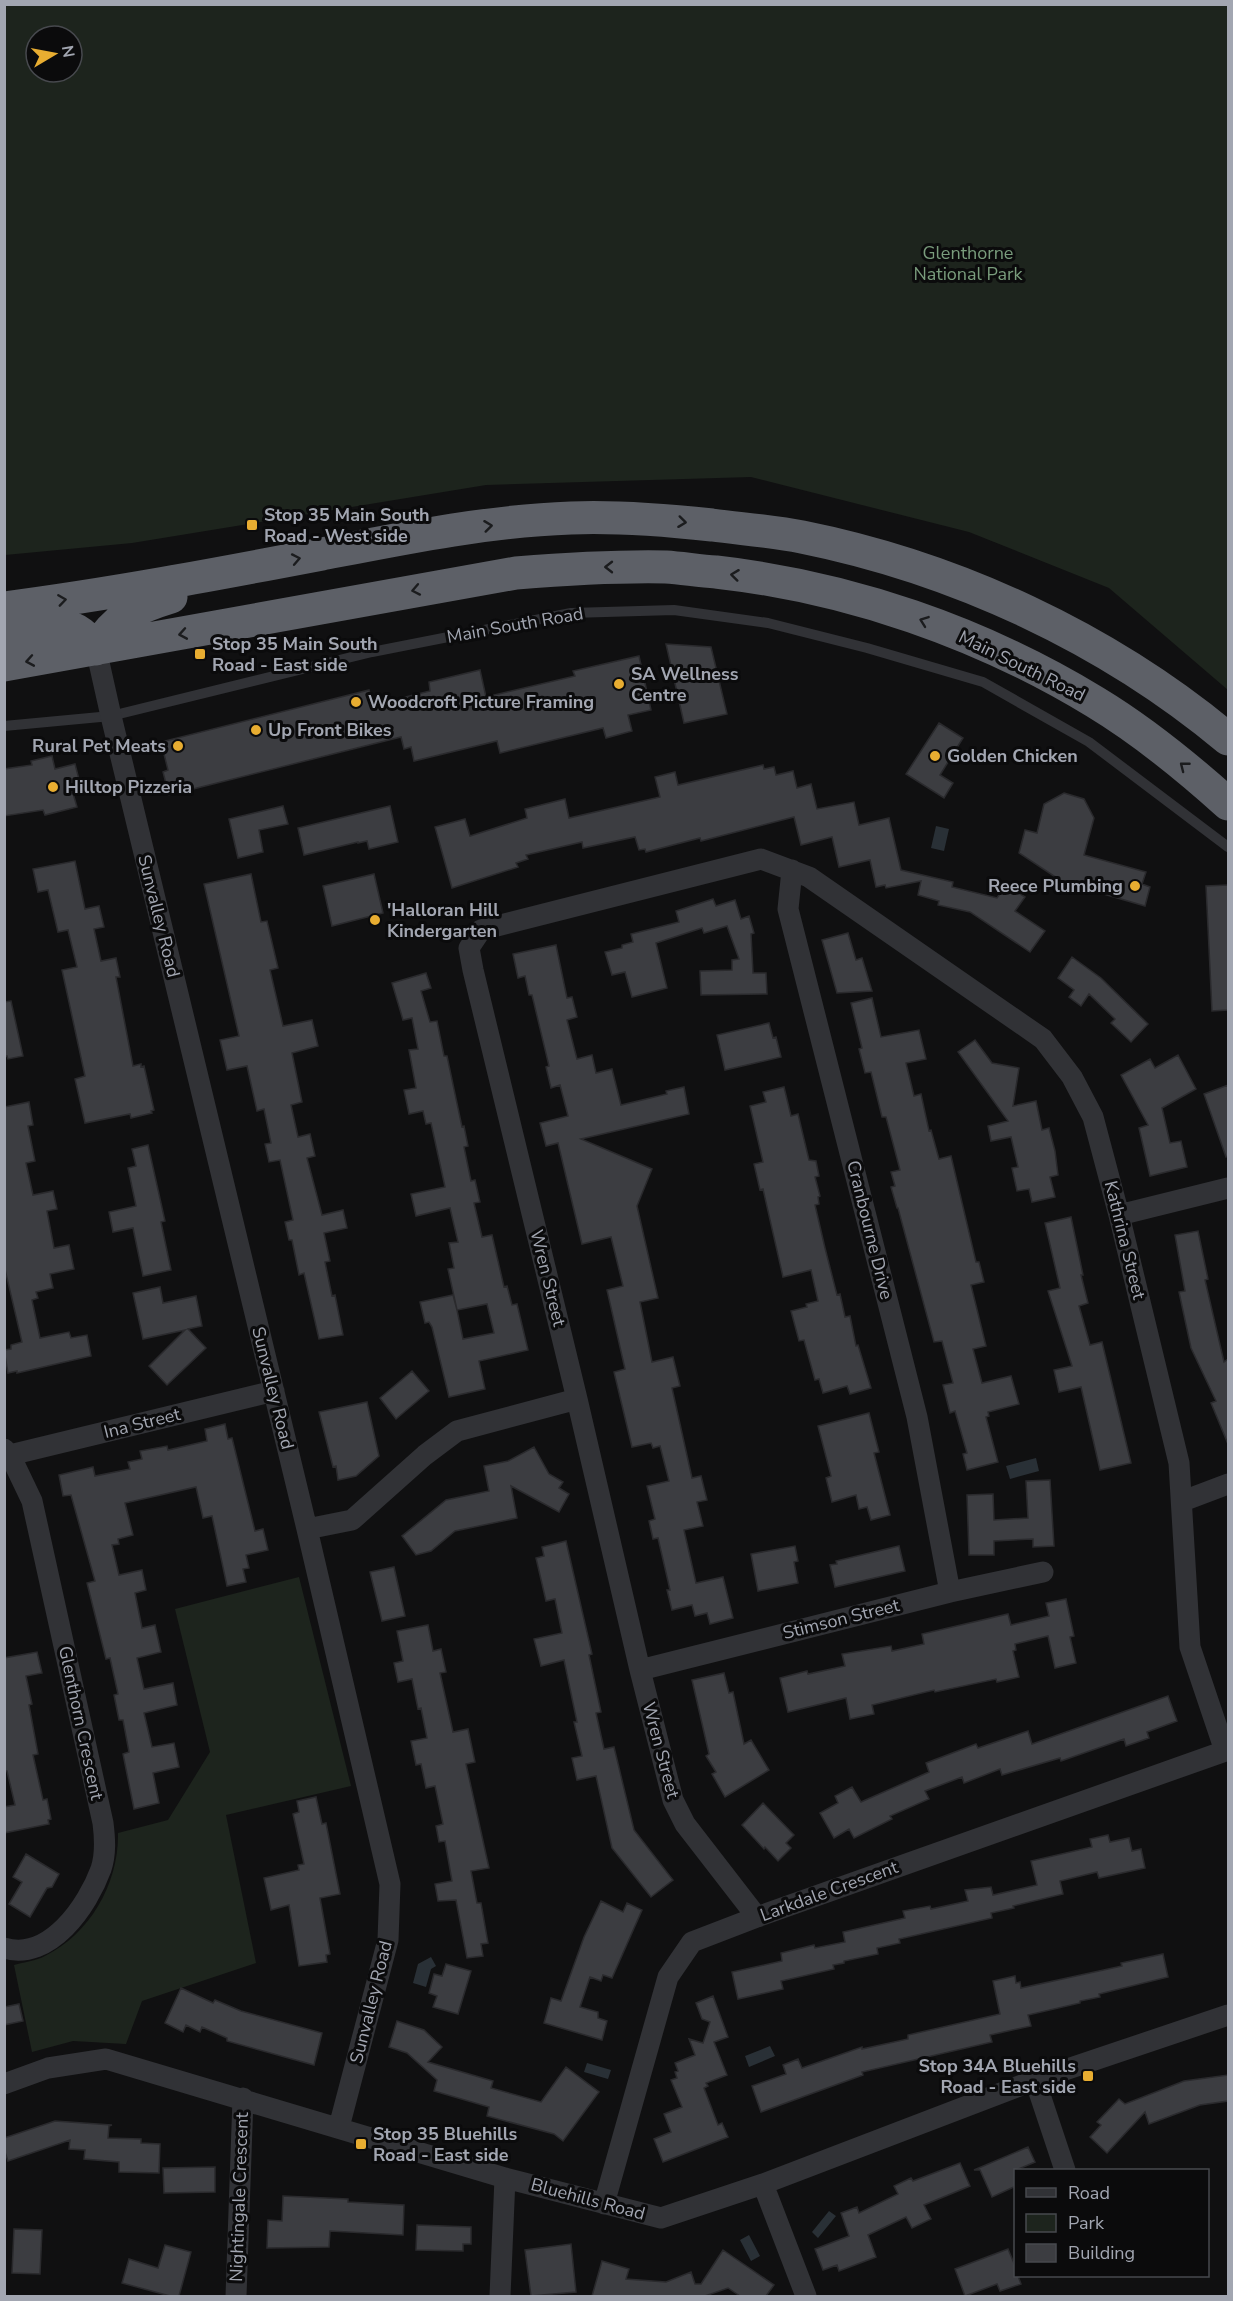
<svg xmlns="http://www.w3.org/2000/svg" width="1233" height="2301" font-family="'Nunito Sans',sans-serif">
  <style>
    .green { fill: #1d241d; fill-rule: evenodd }
    .water { fill: #293036 }
    .building { fill: #3c3d41; stroke: #2a2a2d; stroke-width: 1.5; fill-rule: evenodd }
    .lines { fill: none; stroke-linecap: round; stroke-linejoin: round }
    .lane { stroke: #313236; stroke-width: 10 }
    .street { stroke: #313236; stroke-width: 21 }
    .highway { stroke: #5d6067; stroke-width: 33 }
    .oneway { stroke: #1b1c1e }
    .poi-dot { fill: #e8ad31; stroke: #0b0b0c; stroke-width: 2 }
    .labels { text-anchor: middle; stroke-width: 6; stroke-linejoin: round; paint-order: stroke }
    .park-label { font-size: 18px; fill: #799c7c; stroke: #0b0b0c }
    .poi-label { font-size: 18px; font-weight: bold; fill: #a2a6b1; stroke: #0b0b0c; text-anchor: start }
    .street-label { font-size: 18px; fill: #a2a6b1; stroke: #0b0b0c }
  </style>
  <rect width="100%" height="100%" fill="#101011"/>
  <path class="green" d="M5 4 1228 5V690L1109 588 969 532 751 477 486 485 132 543 5 555ZM36 36H72V72H36Z
    M299 1577 351 1786 226 1815 256 1963 142 2001 126 2044 73 2041 32 2052 14 1965C24 1962 36 1961 45 1956 90 1934 119 1883 118 1833L168 1820 210 1752 175 1609Z"/>
  <path class="water" d="M936 826 949 829 944 851 931 848Z
    M1036 1458 1039 1471 1010 1479 1006 1466Z
    M431 1957 436 1966 431 1969 426 1987 413 1983 418 1964Z
    M770 2046 775 2056 749 2067 745 2056Z
    M587 2063 611 2070 608 2079 584 2072Z
    M829 2211 836 2216 818 2238 812 2232Z
    M749 2235 760 2256 751 2261 740 2240Z"/>
  <path class="building" d="M666 644 711 647 727 714 684 723Z
    M639 656 651 710 628 715 632 731 606 738 603 728 500 753 497 741 414 761 411 747 404 749 401 737 169 795 163 772 168 770 161 742 369 690 373 705 430 691 429 682 480 670 486 697 575 676 573 671Z
    M939 723 963 738 940 775 953 783 944 798 906 774Z
    M52 756 55 769 75 764 81 787 72 790 77 807 45 815 43 810 4 816V769L32 765 31 761Z
    M763 765 764 769 774 767 776 775 793 771 797 788 811 784 817 809 854 802 859 825 889 818 901 870 953 882 952 887 997 898 1006 885 1025 897 1015 911 1045 931 1030 952 970 912 938 905 939 901 918 895 921 881 886 888 885 885 876 887 870 860 839 867 832 837 801 845 794 817 701 841 700 838 646 852 645 849 639 850 635 837 583 848 582 842 526 855 528 859 516 863 518 867 452 888 435 827 465 819 470 836 527 818 525 809 565 799 569 818 660 797 655 777 675 772 678 785Z
    M1064 793 1084 799 1094 818 1084 855 1146 872 1142 884 1150 887 1145 906 1076 886 1075 890 1019 853 1025 830 1037 833 1044 804Z
    M283 806 288 824 259 830 263 852 238 858 229 819Z
    M390 806 398 842 369 849 367 841 358 843V842L304 855 298 828Z
    M75 861 85 909 99 906 104 927 94 929 101 961 116 958 120 977H116L133 1066 141 1064V1067L144 1066 154 1110 151 1111 152 1113 131 1118 130 1114 85 1123 75 1079 85 1076 62 970 77 967 68 930 58 932 48 890 38 892 33 869Z
    M251 874 261 922 267 921 278 968 270 970 283 1026 312 1020 318 1046 292 1053 302 1102 291 1105 298 1137 310 1134 315 1156 307 1158 322 1215 343 1210 347 1228 324 1233 330 1261 325 1262 332 1296 335 1295 343 1335 319 1339 304 1273 299 1275 292 1240H289L285 1222 293 1220 280 1160 269 1162 265 1144 271 1143 264 1109 257 1111 247 1066 227 1070 220 1040 239 1036 204 884Z
    M374 874 383 913 332 926 323 886Z
    M1228 885V1010L1212 1011 1206 886Z
    M713 899 716 906 735 900 741 919 749 916 754 933 751 934 753 973H766L767 994 701 995 700 971 732 970V960L739 959 727 926 704 933 702 928 656 943 667 988 632 997 625 972 612 975 605 952 622 948V945L633 942 631 934 679 922 676 911Z
    M848 933 856 960 862 958 872 991 837 993 822 940Z
    M556 945 567 998 572 997 577 1017 567 1020 577 1059 592 1055 596 1073 612 1069 621 1105 667 1094 666 1091 684 1087 689 1114 581 1139 652 1169 637 1206 658 1298 640 1302 652 1362 673 1357 680 1386 672 1388 692 1478 701 1476 707 1500 697 1502 703 1526 684 1530 696 1583 723 1577 733 1618 710 1624 707 1613 695 1616 692 1605 672 1610 667 1590H670L658 1538 653 1539 649 1521 655 1519 647 1486 669 1481 660 1446 653 1448 651 1443 632 1447 614 1372 625 1369 607 1290 623 1286 611 1237 582 1244 558 1143 546 1146 540 1123 568 1116 560 1085 551 1088 546 1067 549 1066 532 995H529L525 976 518 978 513 954Z
    M1072 957 1101 978 1148 1024 1131 1042 1111 1023 1115 1019 1089 994 1081 1006 1069 997 1074 990 1058 978Z
    M426 973 431 988 421 991 430 1022 437 1021 444 1056H447L462 1127 464 1126 468 1146 464 1147 471 1181 475 1180 480 1202 474 1203 482 1237 492 1235 504 1287 507 1286 512 1305 517 1304 528 1350 479 1361 485 1389 449 1397 432 1327 429 1322 425 1323 420 1302 453 1295 457 1310 448 1269 454 1268 449 1243 458 1242 450 1208 416 1216 411 1194 445 1187 431 1123 426 1124 423 1111 409 1114 404 1090 416 1088 409 1050 418 1049 412 1018 403 1020 392 983ZM487 1304 494 1333 463 1339 457 1310Z
    M872 998 881 1037 919 1030 926 1059 906 1063 914 1096 921 1094 929 1131 931 1130 939 1159 951 1156 976 1262H979L984 1282 971 1285 986 1346 973 1349 982 1383 1011 1376 1019 1404 988 1412 989 1416 986 1417 998 1462 967 1470 963 1454 967 1453 955 1411 950 1413 943 1385 953 1383 942 1341 934 1342 898 1208H897L891 1187 895 1186 891 1172 900 1170 886 1117H882L871 1072 865 1073 859 1049 862 1048 851 1003Z
    M11 1001 23 1056 8 1059 7 1056 4 1057V1002Z
    M769 1023 773 1038 776 1037 781 1057 725 1070 717 1035Z
    M975 1040 992 1063 1019 1068 1013 1106 1036 1101 1042 1130 1049 1128 1055 1151 1058 1175 1050 1177 1055 1197 1032 1202 1029 1189 1017 1191 1012 1168 1018 1167 1011 1137 991 1141 988 1126 1008 1121 958 1052Z
    M1178 1055 1196 1089 1162 1108 1170 1143 1181 1141 1187 1167 1150 1176 1139 1128 1148 1125 1121 1075 1150 1059 1155 1068Z
    M1228 1085V1156L1226 1157 1204 1094Z
    M784 1087 791 1116 798 1114 809 1160 816 1161 819 1176 815 1177 820 1196 818 1197 819 1204 815 1205 825 1248 837 1295 840 1294 845 1317 850 1316 856 1346 858 1345 871 1388 850 1394 847 1386 823 1393 819 1379 815 1380 804 1340 799 1341 791 1311 807 1307 806 1304 818 1301 811 1270 783 1277 763 1189 760 1190 754 1164 763 1162 750 1106 766 1102 763 1092Z
    M29 1102 33 1125 28 1126 35 1161 26 1163 33 1195 53 1191 57 1209 47 1211 54 1248 69 1245 74 1269 50 1274 53 1288 36 1292 38 1298 32 1300 40 1338 69 1332 71 1338 87 1335 91 1356 17 1373V1371L8 1373 4 1350 11 1349V1345L22 1342 4 1265V1107Z
    M148 1145 165 1221 161 1222 171 1270 143 1276 133 1228 113 1232 109 1212 136 1206 128 1168 136 1166 132 1149Z
    M1071 1217 1083 1275H1081L1088 1303 1079 1306 1090 1345 1102 1342 1131 1463 1100 1470 1081 1387 1059 1392 1054 1370 1072 1366 1048 1291 1060 1288 1045 1223Z
    M1198 1231 1208 1279 1205 1280 1224 1362 1228 1359V1444L1211 1403 1216 1401 1191 1348 1179 1292 1185 1291 1175 1235Z
    M160 1287 163 1303 196 1296 202 1326 188 1329 206 1348 167 1385 149 1366 185 1330 143 1339 133 1293Z
    M412 1371 429 1391 396 1419 380 1398Z
    M367 1402 379 1456 356 1476 338 1480 336 1466 333 1467 319 1412Z
    M869 1413 879 1452 874 1453 890 1515 871 1520 867 1507 859 1509 856 1495 832 1502 826 1478 831 1476 818 1426Z
    M225 1424 228 1439 232 1438 255 1531 263 1529 268 1550 246 1555 249 1568 243 1569 246 1582 227 1586 212 1516 203 1518 196 1487 125 1503 133 1535 118 1539 119 1544 112 1545 119 1575 142 1570 146 1590 135 1593 142 1628 155 1625 161 1652 137 1658 144 1689 173 1683 177 1705 144 1713 152 1747 174 1743 179 1767 153 1773 159 1803 134 1809 123 1754 129 1752 123 1720H119L114 1695 118 1694 110 1658 106 1659 87 1583 95 1581 71 1495 63 1496 59 1475 93 1467 95 1476 130 1469 128 1462 142 1459 140 1451 167 1446 168 1450 207 1441 205 1429Z
    M534 1447 549 1474 563 1482 559 1488 569 1494 559 1512 511 1486 517 1518 455 1531 431 1551 416 1555 402 1536 446 1500 489 1491 484 1466 508 1461Z
    M1050 1480 1054 1546 1033 1547V1539L994 1541V1555H969L967 1495 993 1494 994 1520 1028 1518 1026 1481Z
    M566 1541 592 1654 589 1655 601 1712 596 1713 604 1749 614 1747 634 1830 673 1880 651 1897 612 1848 596 1776 577 1780 572 1758 582 1756 574 1722H577L564 1660 541 1666 534 1639 562 1633 555 1599 546 1601 536 1558 544 1556 542 1547Z
    M795 1546 798 1561 794 1562 798 1583 758 1591 751 1554Z
    M899 1546 905 1571 835 1587 830 1565 837 1564 836 1561Z
    M394 1567 405 1616 382 1621 370 1572Z
    M1066 1599 1074 1636 1070 1637 1076 1663 1055 1668 1048 1636 1015 1644 1016 1650 1013 1651 1019 1677 997 1682 996 1679 935 1692 934 1690 872 1705 874 1714 850 1719 846 1698 788 1712 780 1678 807 1671 808 1674 845 1666 842 1654 891 1646 892 1651 924 1644 922 1634 1008 1614 1011 1625 1049 1616 1046 1603Z
    M428 1625 433 1651 441 1649 446 1672 440 1673 453 1732 468 1729 475 1762 466 1764 489 1868 471 1871 477 1903H481L488 1943 481 1944 483 1956 467 1958 456 1900 438 1901 435 1884 452 1881 445 1841 439 1842 436 1826 443 1824 435 1786 426 1788 421 1764 416 1765 411 1741 427 1738 421 1708 418 1709 412 1679 398 1682 394 1663 403 1661 397 1631Z
    M37 1652 42 1673 26 1676 32 1704 29 1705 38 1754 33 1755 43 1800 47 1799 51 1819 48 1820 49 1824 4 1833V1807L15 1805 7 1771H4V1658Z
    M724 1673 729 1693 733 1692 744 1744 751 1740 769 1770 725 1797 712 1774 716 1772 706 1756 709 1754 692 1680Z
    M1168 1696 1177 1721 1147 1732 1149 1738 1126 1746 1124 1739 1061 1761 1060 1758 1002 1775 1000 1769 964 1783 962 1777 925 1791 929 1799 890 1816 892 1819 854 1838 849 1829 834 1838 820 1813 838 1803 835 1796 852 1787 861 1802 929 1772 926 1763 976 1744 978 1748 1028 1731 1032 1744Z
    M316 1797 322 1824 326 1823 340 1894 320 1898 330 1954 326 1955 327 1962 299 1966 289 1905 271 1910 264 1878 299 1870 298 1865 304 1864 293 1814 299 1812 297 1801Z
    M763 1803 794 1835 786 1843 791 1848 778 1861 765 1847 764 1849 742 1825Z
    M1108 1835 1110 1842 1129 1838 1132 1851 1141 1849 1145 1868 1099 1878 1097 1872 1060 1881 1063 1894 1013 1906 1014 1908 991 1913 992 1918 899 1939 900 1943 877 1948 878 1954 844 1961V1963L833 1965 834 1969 781 1981 783 1989 738 1999 732 1972 782 1961 781 1953 814 1945 815 1948 845 1942 843 1932 905 1918 903 1911 930 1906 931 1909 968 1901 965 1890 991 1887 993 1895 1037 1885 1031 1861 1092 1847 1090 1839Z
    M26 1854 59 1874 52 1887 47 1888 30 1917 9 1904 22 1882 13 1877Z
    M601 1901 623 1912 627 1903 642 1910 612 1978 603 1975 601 1981 590 1977 580 2007 598 2012V2018L607 2021 602 2040 544 2023 551 1998 561 2001 584 1937Z
    M1163 1954 1168 1977 1099 1994 1100 1997 1080 2001V2003L1028 2015 1031 2026 990 2035 992 2042 862 2072 863 2075 761 2112 752 2086 786 2074 783 2065 798 2059 802 2068 862 2047V2049L908 2039V2035L1000 2014 993 1981 1015 1976 1016 1983 1020 1982 1021 1988 1122 1966 1121 1963Z
    M446 1964 471 1971 458 2014 433 2007 437 1996 429 1993 434 1974 442 1976Z
    M181 1988 213 2003 215 2000 241 2011 322 2033 314 2065 227 2041V2038L202 2027 200 2032 186 2025 183 2032 165 2023Z
    M713 1996 728 2037 714 2042 727 2075 706 2083 708 2086 704 2088 718 2125 722 2123 728 2137 663 2162 654 2139 671 2132 664 2114 682 2107 671 2080 677 2078 675 2072 678 2071 675 2063 695 2055 689 2039 703 2043 710 2022 702 2019 696 2003Z
    M19 2004 23 2021 4 2025V2007Z
    M397 2021 424 2030 442 2047 428 2062 493 2081 491 2088 541 2102 566 2067 599 2092 563 2141 554 2134 487 2116 489 2107 434 2091 437 2080 407 2053 389 2047Z
    M1228 2075V2101L1200 2105 1149 2124 1145 2112 1107 2153 1090 2137 1101 2125 1097 2122 1119 2099 1125 2104 1184 2081Z
    M55 2121 112 2125 109 2126 108 2138 141 2139V2143L160 2144 159 2173 119 2172V2162L84 2159 85 2150 69 2149 70 2140 8 2161 4 2149V2138Z
    M1028 2147 1035 2162 1016 2170V2186L992 2197 980 2170H974Z
    M960 2163 970 2186 924 2205 931 2219 912 2228 906 2217 868 2235 876 2257 839 2271 837 2265 823 2270 815 2249 849 2236 841 2213 857 2207 859 2213 898 2194 894 2186 911 2178 913 2181Z
    M215 2167V2192L164 2193 163 2168Z
    M283 2196 348 2199V2202L404 2205 403 2235 330 2231 329 2247 267 2248 268 2220 282 2221Z
    M417 2225 471 2227V2244H463V2251L416 2250Z
    M14 2229 42 2230 40 2274 12 2273Z
    M571 2244 576 2292 531 2296 525 2250Z
    M165 2245 191 2252 179 2296H170L122 2283 129 2259 158 2268Z
    M1008 2249 1016 2268V2276H1018L1021 2284 1000 2291 997 2284 965 2296 955 2269Z
    M723 2250 774 2285 766 2296H740L728 2288 705 2296H592L602 2261 629 2269 626 2279 666 2282 691 2272 695 2284H701Z"/>
  <g class="lines">
    <path class="lane" d="M4 726 111 716 372 652 571 613 674 610 768 623 867 648 983 682 1089 742 1228 847"/>
    <path class="street" d="M96 649 111 716 307 1529 390 1884 388 1940 339 2127
      M792 870 788 909 917 1417 950 1592
      M1119 1215 1228 1188
      M4 1449 10 1455 32 1501 103 1823C105 1839 106 1854 101 1869 88 1905 50 1962 4 1948
      M10 1455 274 1391
      M1183 1501 1228 1484
      M307 1529 352 1520 425 1455 457 1431 577 1399
      M640 1670 950 1592 1043 1572
      M757 1917 685 1824 673 1800 640 1670 577 1399 473 970 469 948 481 930 761 859 809 877 1043 1039 1072 1077 1093 1117 1119 1215 1179 1463 1190 1647 1225 1751
      M1035 2080 1065 2170
      M4 2084 48 2068 106 2059 505 2178 661 2218 763 2184 1035 2080 1228 2015
      M763 2184 806 2296
      M604 2204 668 1977 692 1942 757 1917 1228 1750
      M236 2296 243 2098
      M500 2296 505 2178"/>
    <path class="highway" d="M4 608C111 594 217 574 322 554 404 538 487 521 571 518 618 516 665 520 712 525 742 529 772 531 802 537 956 568 1107 638 1228 739
      M4 636 62 626C79 628 86 637 96 649
      M96 649C116 617 135 608 171 597
      M4 665 516 573C566 569 616 566 666 567 682 568 699 571 716 572 849 587 980 632 1095 702 1143 731 1187 767 1228 804"/>
  </g>
  <defs><path id="oneway-chevron" d="M-2-3.5L2.5 0L-2 3.5" fill="none" stroke-width="1.6" stroke-linecap="round" stroke-linejoin="round" transform="scale(1.5)"/></defs>
  <g class="oneway">
    <use href="#oneway-chevron" transform="translate(682 522) rotate(7)"/>
    <use href="#oneway-chevron" transform="translate(488 526) rotate(-7)"/>
    <use href="#oneway-chevron" transform="translate(296 559) rotate(-11)"/>
    <use href="#oneway-chevron" transform="translate(609 567) rotate(180)"/>
    <use href="#oneway-chevron" transform="translate(735 575) rotate(-173)"/>
    <use href="#oneway-chevron" transform="translate(416 590) rotate(169)"/>
    <use href="#oneway-chevron" transform="translate(62 600) rotate(-8)"/>
    <use href="#oneway-chevron" transform="translate(924 621) rotate(-160)"/>
    <use href="#oneway-chevron" transform="translate(183 634) rotate(170)"/>
    <use href="#oneway-chevron" transform="translate(30 661) rotate(170)"/>
    <use href="#oneway-chevron" transform="translate(1184 766) rotate(-142)"/>
  </g>
  <g class="poi-dot">
    <rect x="246" y="519" width="12" height="12" rx="3"/>
    <rect x="194" y="648" width="12" height="12" rx="3"/>
    <circle cx="619" cy="684" r="6"/>
    <circle cx="356" cy="702" r="6"/>
    <circle cx="256" cy="730" r="6"/>
    <circle cx="178" cy="746" r="6"/>
    <circle cx="935" cy="756" r="6"/>
    <circle cx="53" cy="787" r="6"/>
    <circle cx="1135" cy="886" r="6"/>
    <circle cx="375" cy="920" r="6"/>
    <rect x="1082" y="2070" width="12" height="12" rx="3"/>
    <rect x="355" y="2138" width="12" height="12" rx="3"/>
  </g>
  <g class="labels">
    <g class="park-label">
      <text x="968" y="259">Glenthorne<tspan x="968" dy="21">National Park</tspan></text>
    </g>
    <g class="poi-label">
      <text x="264" y="521">Stop 35 Main South<tspan x="264" dy="21">Road - West side</tspan></text>
      <text x="212" y="650">Stop 35 Main South<tspan x="212" dy="21">Road - East side</tspan></text>
      <text x="631" y="680">SA Wellness<tspan x="631" dy="21">Centre</tspan></text>
      <text x="368" y="708">Woodcroft Picture Framing</text>
      <text x="268" y="736">Up Front Bikes</text>
      <text x="166" y="752" text-anchor="end">Rural Pet Meats</text>
      <text x="947" y="762">Golden Chicken</text>
      <text x="65" y="793">Hilltop Pizzeria</text>
      <text x="1123" y="892" text-anchor="end">Reece Plumbing</text>
      <text x="387" y="916">'Halloran Hill<tspan x="387" dy="21">Kindergarten</tspan></text>
      <text x="1076" y="2072" text-anchor="end">Stop 34A Bluehills<tspan x="1076" dy="21">Road - East side</tspan></text>
      <text x="373" y="2140">Stop 35 Bluehills<tspan x="373" dy="21">Road - East side</tspan></text>
    </g>
    <g class="street-label">
      <text transform="translate(515 625) rotate(-10)" y="6">Main South Road</text>
      <text transform="translate(1022 666) rotate(26)" y="6">Main South Road</text>
      <text transform="translate(159 916) rotate(76)" y="6">Sunvalley Road</text>
      <text transform="translate(870 1230) rotate(76)" y="6">Cranbourne Drive</text>
      <text transform="translate(1125 1240) rotate(76)" y="6">Kathrina Street</text>
      <text transform="translate(548 1278) rotate(76)" y="6">Wren Street</text>
      <text transform="translate(273 1388) rotate(76)" y="6">Sunvalley Road</text>
      <text transform="translate(142 1423) rotate(-14)" y="6">Ina Street</text>
      <text transform="translate(841 1619) rotate(-14)" y="6">Stimson Street</text>
      <text transform="translate(81 1723) rotate(78)" y="6">Glenthorn Crescent</text>
      <text transform="translate(661 1750) rotate(75)" y="6">Wren Street</text>
      <text transform="translate(829 1891) rotate(-20)" y="6">Larkdale Crescent</text>
      <text transform="translate(371 2002) rotate(-76)" y="6">Sunvalley Road</text>
      <text transform="translate(239 2197) rotate(-88)" y="6">Nightingale Crescent</text>
      <text transform="translate(588 2199) rotate(15)" y="6">Bluehills Road</text>
    </g>
  </g>
  <rect width="1233" height="2301" fill="none" stroke="#a2a6b1" stroke-width="12"/>
  <rect x="1014" y="2169" width="195" height="108" fill="#0b0b0c" stroke="#47494e" stroke-width="1.5"/>
  <rect x="1026" y="2188" width="30" height="9" fill="#313236" stroke="#47494e" stroke-width="1.5"/>
  <text x="1068" y="2199" font-size="18" fill="#a2a6b1">Road</text>
  <rect x="1026" y="2214" width="30" height="18" fill="#1d241d" stroke="#47494e" stroke-width="1.5"/>
  <text x="1068" y="2229" font-size="18" fill="#a2a6b1">Park</text>
  <rect x="1026" y="2244" width="30" height="18" fill="#3c3d41" stroke="#47494e" stroke-width="1.5"/>
  <text x="1068" y="2259" font-size="18" fill="#a2a6b1">Building</text>
  <g transform="translate(54 54) rotate(80)"><circle r="28" fill="#0b0b0c" stroke="#47494e" stroke-width="1.5"/>
  <path d="M0-4.5L10 22L0 15L-10 22Z" fill="#e8ad31"/>
  <text y="-9" font-size="16" font-weight="bold" text-anchor="middle" fill="#a2a6b1">N</text>
  </g>
</svg>
